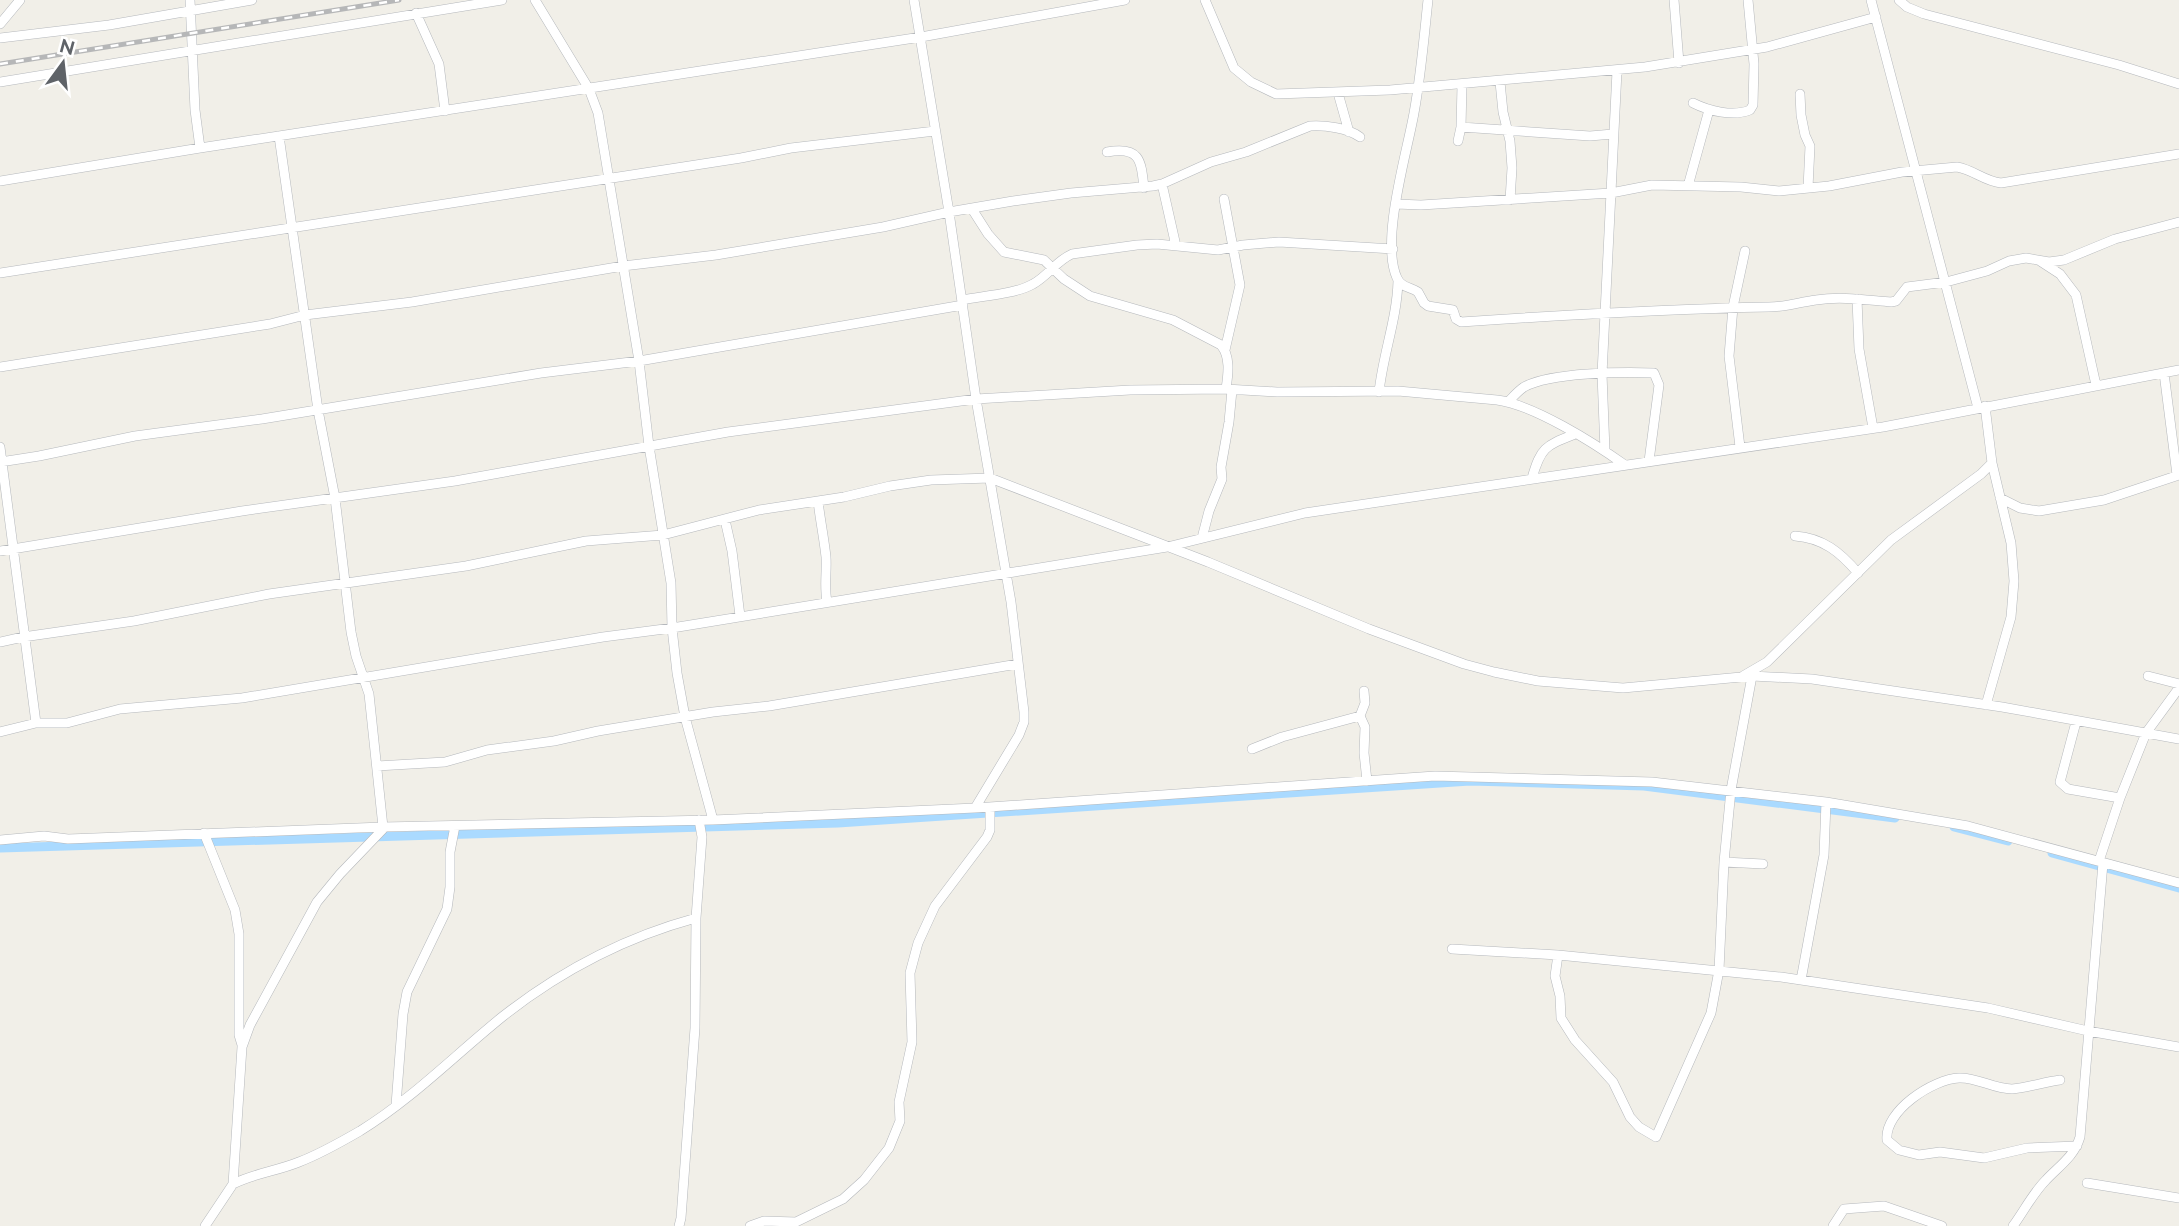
<svg xmlns="http://www.w3.org/2000/svg" width="2179" height="1226" font-family="Raleway,sans-serif">
  <style>
    .lines { fill: none; stroke-linecap: round; stroke-linejoin: round }
    .canal { stroke: #aadaff; stroke-width: 9 }
    .minor-casing { stroke: #b5b8bc; stroke-width: 10 }
    .minor { stroke: #fff; stroke-width: 9 }
    .rail-casing { stroke: #b6b7b8; stroke-width: 5 }
    .rail { stroke: #fff; stroke-width: 2.5; stroke-dasharray: 8; stroke-linecap: butt }
  </style>
  <rect width="100%" height="100%" fill="#f1efe8"/>
  <g class="lines">
    <path class="canal" d="M1954 827 2008 841
      M0 848 838 823 1470 781 1644 786 1895 818
      M2052 853 2179 888"/>
    <defs>
      <path id="minor" d="M190 0 195 110 200 148
        M535 0 589 89 598 113 639 361 649 446 671 583 672 628 677 673 685 717 713 820 975 808 1435 776 1652 782 1826 802 1968 826 2179 883
        M914 0 949 212 976 399 1011 602 1024 712V722L1019 735 975 808
        M1205 0 1234 68 1251 82 1276 94 1390 90 1645 67 1767 47 1876 17
        M1428 0C1424 37 1421 75 1414 113 1407 153 1380 241 1397 278 1401 287 1410 287 1418 292L1424 303 1428 306 1453 310 1456 319 1461 322C1563 315 1667 309 1769 307 1786 307 1800 302 1816 300 1841 296 1866 300 1891 302L1896 301 1907 287 1946 282 1987 271 2009 261 2026 258 2049 262 2064 260 2115 239 2179 222
        M1674 0 1679 63
        M1871 0 1978 408
        M1899 0 1907 7 1924 14 2119 65 2179 84
        M416 13 439 64 445 111
        M0 24 20 0
        M0 38 109 25 252 0
        M0 82 502 0
        M1500 82 1503 112 1510 141 1512 168 1510 200
        M1338 93 1349 132
        M1800 94 1801 115 1805 135 1810 146 1808 188
        M1693 103C1709 111 1733 117 1750 110L1753 105 1754 64 1748 0
        M1461 127 1590 136 1613 134
        M279 136 318 410 335 498 351 632 356 656 369 694 383 827
        M1458 141 1461 127 1462 85
        M1107 152C1140 146 1141 160 1144 188
        M0 181 200 148 921 37 1125 0
        M1162 184 1176 246
        M1688 186 1709 110
        M1224 199 1240 285 1225 350
        M1396 204 1421 205 1611 193 1652 185 1741 187 1779 191 1829 186 1902 172 1957 167C1974 170 1984 181 2001 183L2179 154
        M972 209 988 234 1004 252 1044 260 1064 279 1090 296 1173 320 1221 345C1231 357 1228 375 1226 389
        M2040 261 2060 274 2076 295 2096 385
        M0 273 741 158 791 148 935 131
        M1857 299 1859 349 1873 428
        M962 300C982 296 1016 294 1033 284 1048 276 1056 261 1072 254L1137 245 1157 244 1218 250 1243 245 1279 242 1393 249
        M0 367 270 324 305 315 412 302 623 266 716 255 883 227 949 212 1013 201 1071 193 1153 186 1162 184 1211 162 1246 152 1310 126C1325 125 1348 128 1360 137
        M2164 373 2177 475
        M1379 392C1383 354 1397 319 1398 281
        M1508 402C1513 397 1518 391 1524 387 1551 372 1623 372 1654 373L1659 385 1649 461
        M1985 406 1992 463 2011 543 2014 581 2011 617 1986 705
        M0 447 36 723
        M1740 447 1729 356 1733 307 1745 251
        M1605 451 1602 374 1617 71
        M0 462 39 456 135 436 262 419 541 373 639 361 963 305
        M1532 478C1541 447 1545 446 1575 434
        M2000 498 2020 508 2039 511 2104 500 2179 475
        M818 501C820 519 824 538 826 557 827 572 824 586 827 602
        M725 520 732 551 740 616
        M1795 536C1823 538 1840 552 1858 573
        M1202 538 1209 511 1222 479 1221 467 1229 422 1232 390
        M0 551 242 511 455 481 728 432 976 399 1130 390 1226 389 1277 392 1398 391 1497 400C1534 405 1594 443 1625 465
        M0 642 23 637 134 621 269 594 466 566 586 541 663 535 759 510 844 497 890 486 931 480 990 478 1208 562 1369 629 1464 664 1494 672 1538 681 1623 688 1752 676 1812 679 2002 707 2179 739
        M1743 676 1767 662 1891 540 1981 474 1992 463
        M2148 676 2179 684
        M1364 691 1365 703 1360 716 1365 727 1364 753 1367 781
        M2076 722 2060 782 2068 789 2120 798
        M0 732 36 723H67L120 709 242 698 603 637 672 628 1167 547 1305 513 1883 427 2179 370
        M1252 749 1282 737 1360 716
        M377 766 445 762 487 750 554 741 598 731 713 712 769 706 1018 664
        M204 833 235 910 239 934V1035L242 1045
        M0 840 44 836 68 839 383 827 713 820
        M2099 861 2120 798 2146 733 2179 688
        M1724 862 1763 864
        M1452 949 1558 955 1781 977 1988 1008 2088 1031 2179 1047
        M1558 955 1555 976 1560 996 1561 1018 1575 1040 1613 1082 1630 1117 1639 1127 1656 1137 1711 1013 1719 970 1724 862 1731 790 1752 676
        M1801 980 1824 855 1826 802
        M2060 1080C2044 1082 2027 1088 2012 1089 1993 1089 1977 1077 1959 1078 1933 1079 1884 1111 1887 1140L1899 1150 1919 1155 1940 1152 1984 1158 2027 1148 2077 1146
        M396 1105 403 1014 407 992 447 909 450 887V852L455 826
        M2087 1183 2179 1198
        M233 1184C255 1173 277 1171 299 1162 320 1154 341 1142 360 1131 412 1099 455 1055 502 1017 559 972 626 937 696 918
        M205 1226 233 1184 242 1047 250 1025 317 902 340 874 385 827
        M679 1226 681 1218 695 1028 696 918 702 837 699 820
        M750 1226 764 1221 796 1222 843 1199 864 1180 889 1148 900 1121 899 1102 912 1042 910 973 918 943 935 906 987 837 990 830V807
        M1833 1226 1844 1209 1884 1206 1942 1226
        M2013 1226C2024 1211 2033 1193 2046 1180 2059 1166 2074 1157 2080 1137L2103 863"/>
    </defs>
    <use href="#minor" class="minor-casing"/>
    <use href="#minor" class="minor"/>
    <defs>
      <path id="rail" d="M0 64 399 0"/>
    </defs>
    <use href="#rail" class="rail-casing"/>
    <use href="#rail" class="rail"/>
  </g>
  <g transform="translate(63 63) rotate(15)" stroke="#ffffff" stroke-width="5" paint-order="stroke">
  <path d="M0-5L12 26L0 18L-12 26Z" fill="#5f6368"/>
  <text y="-10" font-size="19" font-weight="bold" text-anchor="middle" fill="#5f6368">N</text>
  </g>
</svg>
